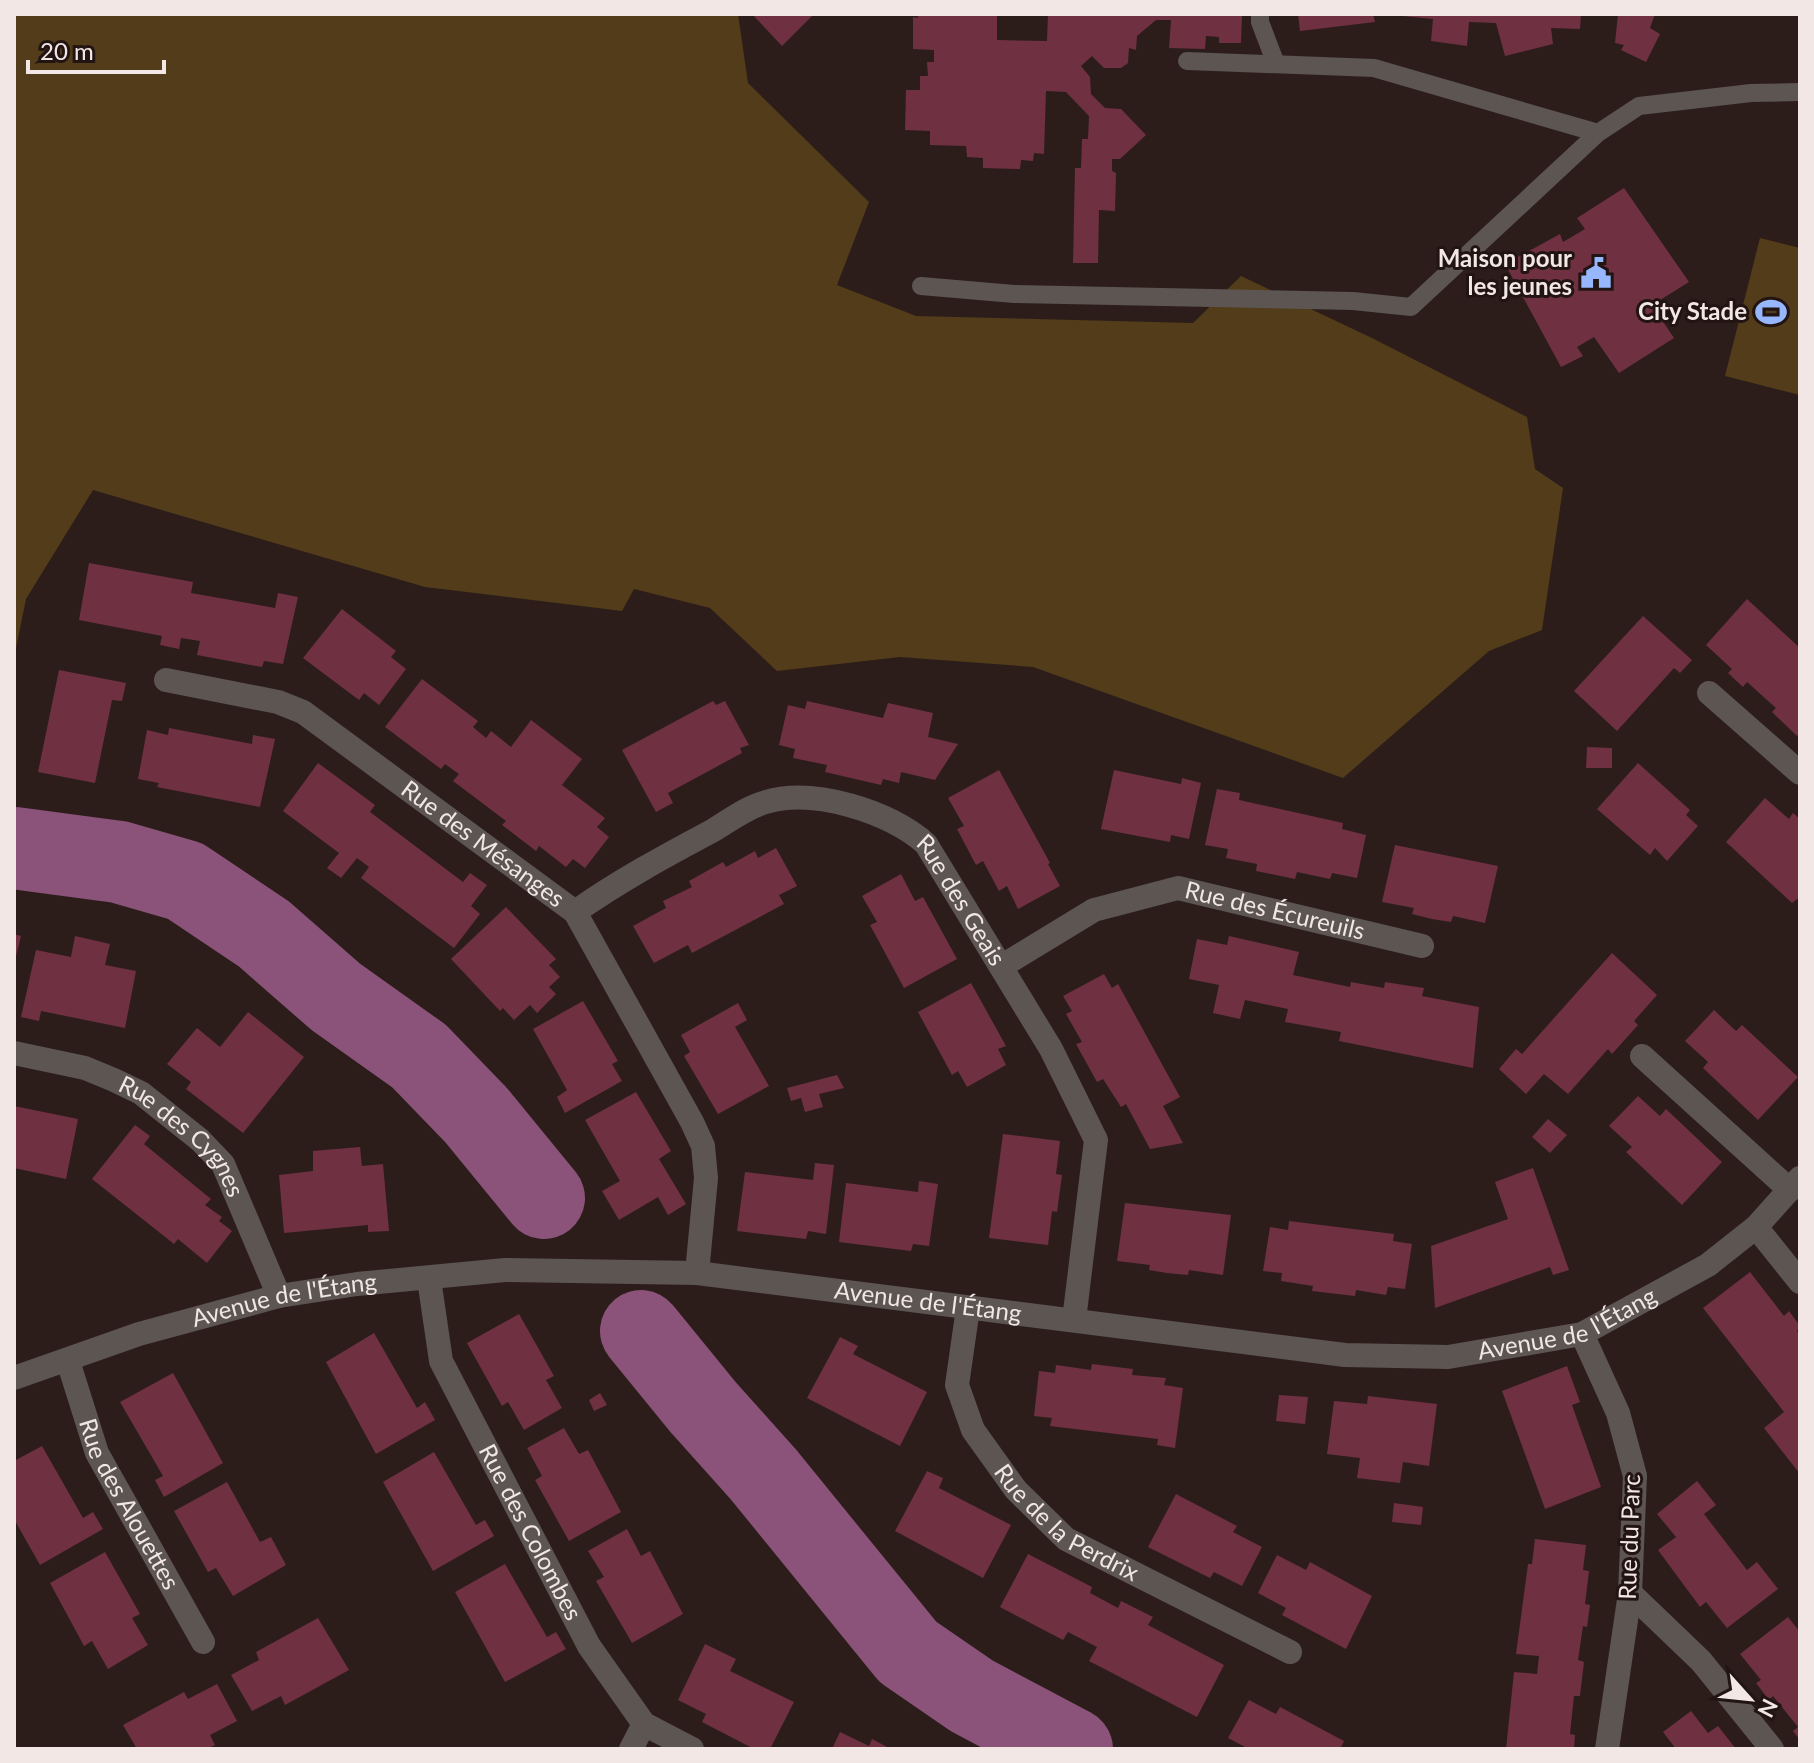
<svg xmlns="http://www.w3.org/2000/svg" width="1814" height="1763" font-family="Lato,sans-serif">
  <style>
    .green { fill: #523c19 }
    .lines { fill: none; stroke-linecap: round; stroke-linejoin: round }
    .river { stroke: #8b537a; stroke-width: 82 }
    .building { fill: #6f3042 }
    .lane { stroke: #5c5551; stroke-width: 18 }
    .street { stroke: #5c5551; stroke-width: 24 }
    .labels { text-anchor: middle; stroke-width: 6; stroke-linejoin: round; paint-order: stroke }
    .poi-label { font-size: 24px; font-weight: bold; fill: #f2e7e5; stroke: #221412; text-anchor: end }
    .street-label { font-size: 24px; fill: #f2e7e5; stroke: #221412 }
  </style>
  <rect width="100%" height="100%" fill="#2c1d1b"/>
  <path class="green" d="M14 14H738L748 83 869 202 837 285 916 316 1193 323 1241 276 1372 338 1527 417 1535 469 1563 488 1542 630 1489 651 1343 778 1033 667 900 657 777 671 710 608 634 589 622 611 425 587 93 490 26 599 14 658Z
    M1760 238 1800 248V395L1725 376Z"/>
  <g class="lines">
    <path class="river" d="M14 848 119 862 185 881 264 934 336 997 419 1056 476 1115 544 1198
      M641 1331 703 1407 763 1474 908 1652 972 1696 1072 1749"/>
  </g>
  <path class="building" d="M752 14H814L782 46Z
    M918 14H997V40L1047 41 1048 14H1242L1241 43H1219V37L1206 36 1205 49 1169 48 1171 20H1156L1137 36 1136 50 1129 48 1128 63 1121 68H1104L1092 56 1081 66 1090 77 1091 94 1105 108 1121 109 1146 135 1120 159H1112V171L1116 173 1115 211 1099 210 1098 263H1073L1075 168H1081L1082 139H1088L1089 116 1066 92 1046 91 1044 154 1034 153 1033 161 1021 160 1020 169 983 168V158L967 157 966 146 930 145V131L905 130 906 90H920V76H928L927 62H934V50L913 49V17L918 18Z
    M1298 14H1373L1375 22 1300 31Z
    M1403 14H1581L1580 29 1551 28 1553 44 1505 56 1496 23 1469 22 1467 46 1431 41 1433 19 1403 16Z
    M1618 14H1655L1650 28 1660 34 1646 62 1621 50 1624 45 1615 43Z
    M1624 188 1689 282 1652 305 1674 338 1619 373 1594 337 1577 347 1583 356 1561 367 1505 264 1560 234 1563 242 1585 229 1577 218Z
    M89 563 193 582 191 593 275 608 278 593 298 597 283 664 264 661 262 667 197 655 200 641 181 638 179 649 160 645 162 636 79 620Z
    M1747 599 1800 648V733L1797 736 1772 712 1776 708 1747 682 1743 687 1728 673 1732 669 1706 645Z
    M342 609 396 651 391 657 406 669 379 705 364 693 359 700 303 658Z
    M1643 616 1692 660 1680 673 1674 668 1617 731 1574 691Z
    M59 670 126 683 122 701 112 700 95 783 38 772Z
    M422 679 478 721 473 727 486 738 491 731 511 747 531 720 582 759 562 785 605 818 597 827 609 837 585 868 573 859 566 867 539 846 536 851 502 825 506 821 453 781 459 774 445 764 441 769 385 727Z
    M713 701 716 705 725 701 749 745 740 748 742 753 668 793 673 803 656 812 622 750Z
    M807 701 883 718 888 703 933 713 928 737 958 744 935 780 901 772 899 783 883 779 881 785 825 772 827 765 793 758 795 749 779 745 788 705 805 709Z
    M169 728 252 744 253 735 275 739 260 807 157 787 159 783 138 779 147 730 168 735Z
    M1587 747 1612 748V768H1586Z
    M318 763 375 805 370 812 463 882 470 873 487 885 471 906 480 914 454 948 361 878 369 867 357 858 341 878 327 868 339 853 283 811Z
    M1638 763 1690 810 1686 815 1698 826 1667 861 1655 848 1650 855 1597 809Z
    M999 770 1050 863 1048 864 1060 886 1018 909 1007 886 999 891 983 861 976 865 957 829 964 826 948 798Z
    M1114 770 1181 784 1182 778 1201 783 1189 839 1171 835 1170 842 1101 829Z
    M1217 789 1240 793 1239 800 1343 823 1342 829 1366 835 1357 878 1332 873 1330 879 1297 872 1295 879 1256 871 1257 864 1226 858 1228 849 1205 845Z
    M1765 798 1789 819 1793 813 1800 819V897L1792 903 1726 842Z
    M1395 845 1498 866 1485 923 1453 916 1451 922 1432 919 1412 914 1414 908 1382 902Z
    M776 848 797 886 779 895 784 904 692 953 688 945 654 963 633 926 666 908 663 901 692 887 689 881 723 862 726 867 755 851 758 858Z
    M901 874 915 901 923 897 957 959 904 988 870 925 877 922 862 896Z
    M506 907 556 959 549 965 560 977 549 987 556 994 537 1013 530 1005 514 1020 503 1008 500 1011 451 959Z
    M14 934 21 936 15 960H14Z
    M75 936 110 944 105 965 136 971 125 1028 41 1011 39 1021 21 1017 36 950 71 957Z
    M1229 936 1299 952 1293 975 1350 987 1351 982 1384 988 1385 982 1404 985 1424 988 1422 996 1479 1007 1473 1068 1339 1041 1341 1032 1285 1022 1288 1009 1245 1000 1240 1019 1213 1013 1219 985 1189 979 1197 939 1227 945Z
    M1612 953 1657 995 1634 1021 1638 1025 1612 1054 1608 1049 1568 1094 1544 1074 1526 1094 1499 1069 1516 1049 1522 1054Z
    M1104 974 1112 988 1118 984 1180 1097 1163 1106 1183 1143 1150 1149 1126 1104 1121 1107 1103 1079 1097 1082 1076 1044 1082 1042 1066 1014 1072 1011 1063 996Z
    M971 983 1006 1046 998 1049 1006 1065 967 1087 958 1071 952 1075 918 1012Z
    M583 1001 618 1061 612 1064 622 1081 565 1113 557 1097 567 1090 533 1029Z
    M738 1003 747 1020 735 1027 769 1086 718 1114 684 1056 690 1052 681 1035Z
    M1714 1010 1736 1031 1742 1025 1798 1077 1758 1120 1703 1068 1708 1062 1685 1041Z
    M248 1012 304 1057 243 1133 186 1089 191 1082 167 1064 197 1028 220 1047Z
    M837 1075 844 1088 819 1094 823 1107 805 1112 801 1098 791 1101 787 1088Z
    M636 1092 671 1151 659 1159 686 1204 668 1215 658 1197 619 1220 602 1191 620 1181 585 1120Z
    M1638 1096 1660 1116 1666 1109 1722 1162 1682 1205 1626 1152 1632 1147 1609 1126Z
    M14 1106 78 1119 66 1179 14 1168Z
    M1548 1119 1567 1135 1550 1153 1532 1137Z
    M135 1125 150 1136 144 1144 211 1199 205 1205 222 1217 219 1221 232 1231 207 1263 178 1239 174 1244 92 1179Z
    M1003 1134 1060 1141 1056 1174 1062 1175 1057 1212 1052 1211 1048 1245 989 1238Z
    M360 1147 362 1166 383 1164 389 1231 368 1232V1225L284 1233 279 1175 313 1171V1151Z
    M815 1163 834 1165 826 1234 808 1231 806 1239 737 1231 745 1172 813 1180Z
    M1533 1168 1569 1270 1553 1275 1550 1267 1435 1308 1431 1246 1508 1219 1495 1182Z
    M919 1181 938 1184 929 1246 913 1244 911 1251 839 1242 846 1183 918 1192Z
    M1125 1203 1231 1215 1223 1275 1189 1270 1188 1275 1167 1273 1149 1270 1150 1265 1117 1261Z
    M1289 1221 1394 1234 1393 1241 1412 1244 1405 1289 1388 1287 1386 1295 1356 1290 1355 1296 1312 1291 1313 1286 1281 1281 1282 1273 1263 1271 1270 1227 1288 1230Z
    M1750 1272 1784 1316 1789 1311 1800 1326 1797 1331 1800 1335V1474L1764 1428 1784 1412 1703 1308Z
    M519 1314 554 1376 546 1380 562 1408 524 1430 508 1402 502 1406 467 1343Z
    M374 1333 417 1408 425 1402 435 1420 376 1454 326 1362Z
    M840 1337 858 1346 853 1354 927 1392 900 1446 807 1398Z
    M1092 1364 1133 1369 1132 1375 1166 1378 1164 1385 1183 1388 1175 1448 1157 1445 1158 1439 1050 1426 1052 1418 1034 1416 1039 1371 1055 1373 1056 1365 1091 1370Z
    M1567 1366 1580 1402 1572 1405 1601 1487 1545 1509 1502 1391Z
    M173 1373 223 1463 164 1497 155 1480 163 1476 120 1402Z
    M600 1393 607 1405 594 1411 589 1400Z
    M1279 1395 1308 1397 1305 1424 1276 1421Z
    M1368 1396 1437 1404 1429 1466 1403 1462 1400 1483 1357 1478 1360 1458 1327 1454 1334 1401 1367 1404Z
    M564 1428 579 1454 588 1450 621 1512 569 1541 535 1480 542 1476 527 1448Z
    M42 1446 83 1518 93 1512 103 1529 40 1565 14 1519V1461Z
    M434 1452 476 1525 485 1520 494 1536 433 1571 383 1482Z
    M927 1471 943 1478 939 1488 1011 1525 983 1578 895 1531Z
    M1697 1481 1716 1505 1704 1514 1747 1570 1757 1562 1778 1589 1727 1628 1706 1602 1700 1607 1658 1550 1676 1537 1657 1514Z
    M227 1482 260 1542 271 1537 286 1565 233 1596 216 1568 208 1572 174 1511Z
    M1176 1494 1237 1526 1233 1532 1262 1547 1242 1586 1214 1572 1210 1578 1148 1547Z
    M1394 1503 1423 1507 1421 1525 1392 1522Z
    M627 1529 641 1556 650 1551 683 1614 632 1643 596 1581 604 1577 588 1551Z
    M1535 1539 1586 1545 1583 1570 1589 1571 1585 1604 1590 1605 1587 1627 1583 1626 1578 1660 1584 1662 1580 1696H1574L1570 1734 1575 1735 1574 1749H1506L1514 1672 1537 1674 1539 1656 1516 1654 1528 1564H1532Z
    M105 1552 140 1614 132 1618 148 1645 108 1669 92 1641 84 1646 50 1583Z
    M1028 1554 1092 1587 1090 1593 1118 1608 1121 1601 1153 1617 1148 1625 1224 1665 1197 1717 1089 1661 1097 1647 1068 1632 1063 1640 1000 1607Z
    M1277 1555 1306 1570 1310 1562 1372 1596 1346 1649 1282 1615 1286 1608 1258 1593Z
    M505 1564 547 1637 556 1632 566 1649 505 1682 455 1592Z
    M1788 1617 1800 1632V1740L1793 1731 1798 1727 1773 1696 1769 1700 1756 1683 1761 1680 1740 1654Z
    M318 1618 349 1670 285 1705 281 1696 252 1711 231 1675 259 1660 256 1652Z
    M705 1644 736 1659 730 1671 794 1702 770 1749H754L702 1722 706 1714 678 1700Z
    M217 1684 237 1721 210 1735 215 1745 207 1749H137L123 1725 184 1692 188 1699Z
    M1249 1700 1276 1714 1280 1707 1344 1741 1340 1749H1249L1228 1738Z
    M1691 1711 1708 1733 1718 1726 1736 1749H1676L1663 1732Z
    M840 1732 869 1746 872 1739 891 1749H832Z"/>
  <g class="lines">
    <path class="lane" d="M1260 14V22L1276 64
      M1187 61 1374 68 1598 133 1639 106 1751 93 1800 92
      M921 286 1014 294 1353 301 1411 307 1598 133"/>
    <g class="street">
      <path id="s1" d="M166 680 278 702 303 712 575 912 692 1122 703 1146 706 1178 697 1273"/>
      <path d="M1709 693 1800 773"/>
      <path id="s2" d="M575 912C619 881 665 856 712 831 729 821 747 807 766 802 813 788 890 811 926 844L1051 1049 1096 1140 1074 1320"/>
      <path id="s3" d="M1002 966 1094 910 1178 888 1422 946"/>
      <path id="s4" d="M14 1053 85 1068 114 1080 141 1093 200 1140 223 1164 279 1296"/>
      <path d="M1642 1056 1790 1190"/>
      <path d="M1756 1227 1800 1282"/>
      <path id="s5" d="M429 1279 441 1361 589 1646 644 1724 692 1749"/>
      <path id="s6" d="M968 1308 957 1385 973 1430 1016 1490 1066 1539 1290 1652"/>
      <path d="M1582 1334 1618 1413 1635 1476 1630 1593 1607 1749"/>
      <path id="s7" d="M68 1361 97 1453 203 1642"/>
      <path id="s8" d="M14 1378 139 1334 279 1296 357 1284 505 1270 697 1273 1345 1355 1448 1357 1582 1334 1708 1265 1756 1227 1800 1178"/>
      <path d="M1630 1593 1701 1661 1772 1749"/>
      <path d="M631 1749 644 1724"/>
    </g>
  </g>
  <defs>
    <symbol id="civic-bare" viewBox="-9 -9 18 18"><path d="M-.6-6.5H3V-4.5H.6V-3L4-1V1h2V6H-6V1h2V-1L-.6-3ZM-1.2 2.5V6h2.4V2.5Z" fill="#96b6fd" stroke="#221412" stroke-width="2.5" paint-order="stroke"/></symbol>
    <symbol id="stadium-bare" viewBox="-9 -9 18 18"><path d="M0-5a6.5 5 0 1 0 0 10a6.5 5 0 1 0 0-10ZM-3.5-1.8h7v3.6h-7Z" fill="#96b6fd" stroke="#221412" stroke-width="2.5" paint-order="stroke"/></symbol>
  </defs>
  <g fill-rule="evenodd">
    <use href="#civic-bare" x="1574" y="251" width="44" height="44"/>
    <use href="#stadium-bare" x="1749" y="290" width="44" height="44"/>
  </g>
  <g class="labels">
    <g class="poi-label">
      <text x="1572" y="267">Maison pour<tspan x="1572" dy="28">les jeunes</tspan></text>
      <text x="1747" y="320">City Stade</text>
    </g>
    <g class="street-label">
      <text dy="8" stroke="none"><textPath href="#s1" startOffset="364">Rue des Mésanges</textPath></text>
      <text dy="8" stroke="none"><textPath href="#s2" startOffset="458">Rue des Geais</textPath></text>
      <text dy="8" stroke="none"><textPath href="#s3" startOffset="294">Rue des Écureuils</textPath></text>
      <text dy="8" stroke="none"><textPath href="#s4" startOffset="194">Rue des Cygnes</textPath></text>
      <text dy="8" stroke="none"><textPath href="#s8" startOffset="282">Avenue de l'Étang</textPath></text>
      <text dy="8" stroke="none"><textPath href="#s8" startOffset="930">Avenue de l'Étang</textPath></text>
      <text dy="8" stroke="none"><textPath href="#s8" startOffset="1578">Avenue de l'Étang</textPath></text>
      <text dy="8" stroke="none"><textPath href="#s7" startOffset="156">Rue des Alouettes</textPath></text>
      <text dy="8" stroke="none"><textPath href="#s6" startOffset="260">Rue de la Perdrix</textPath></text>
      <text dy="8" stroke="none"><textPath href="#s5" startOffset="276">Rue des Colombes</textPath></text>
      <text transform="translate(1630 1537) rotate(-88)" y="8">Rue du Parc</text>
    </g>
  </g>
  <rect width="1814" height="1763" fill="none" stroke="#f2e7e5" stroke-width="32"/>
  <g transform="translate(1750 1699) rotate(117)" stroke="#221412" stroke-width="6" paint-order="stroke">
  <path d="M0-6L14 30L0 20L-14 30Z" fill="#f2e7e5"/>
  <text y="-12" font-size="22" font-weight="bold" text-anchor="middle" fill="#f2e7e5">N</text>
  </g>
  <path d="M28 60v12h136v-12" fill="none" stroke="#f2e7e5" stroke-width="4"/>
  <text x="40" y="60" font-size="24" fill="#f2e7e5" stroke="#221412" stroke-width="6" paint-order="stroke">20 m</text>
</svg>
